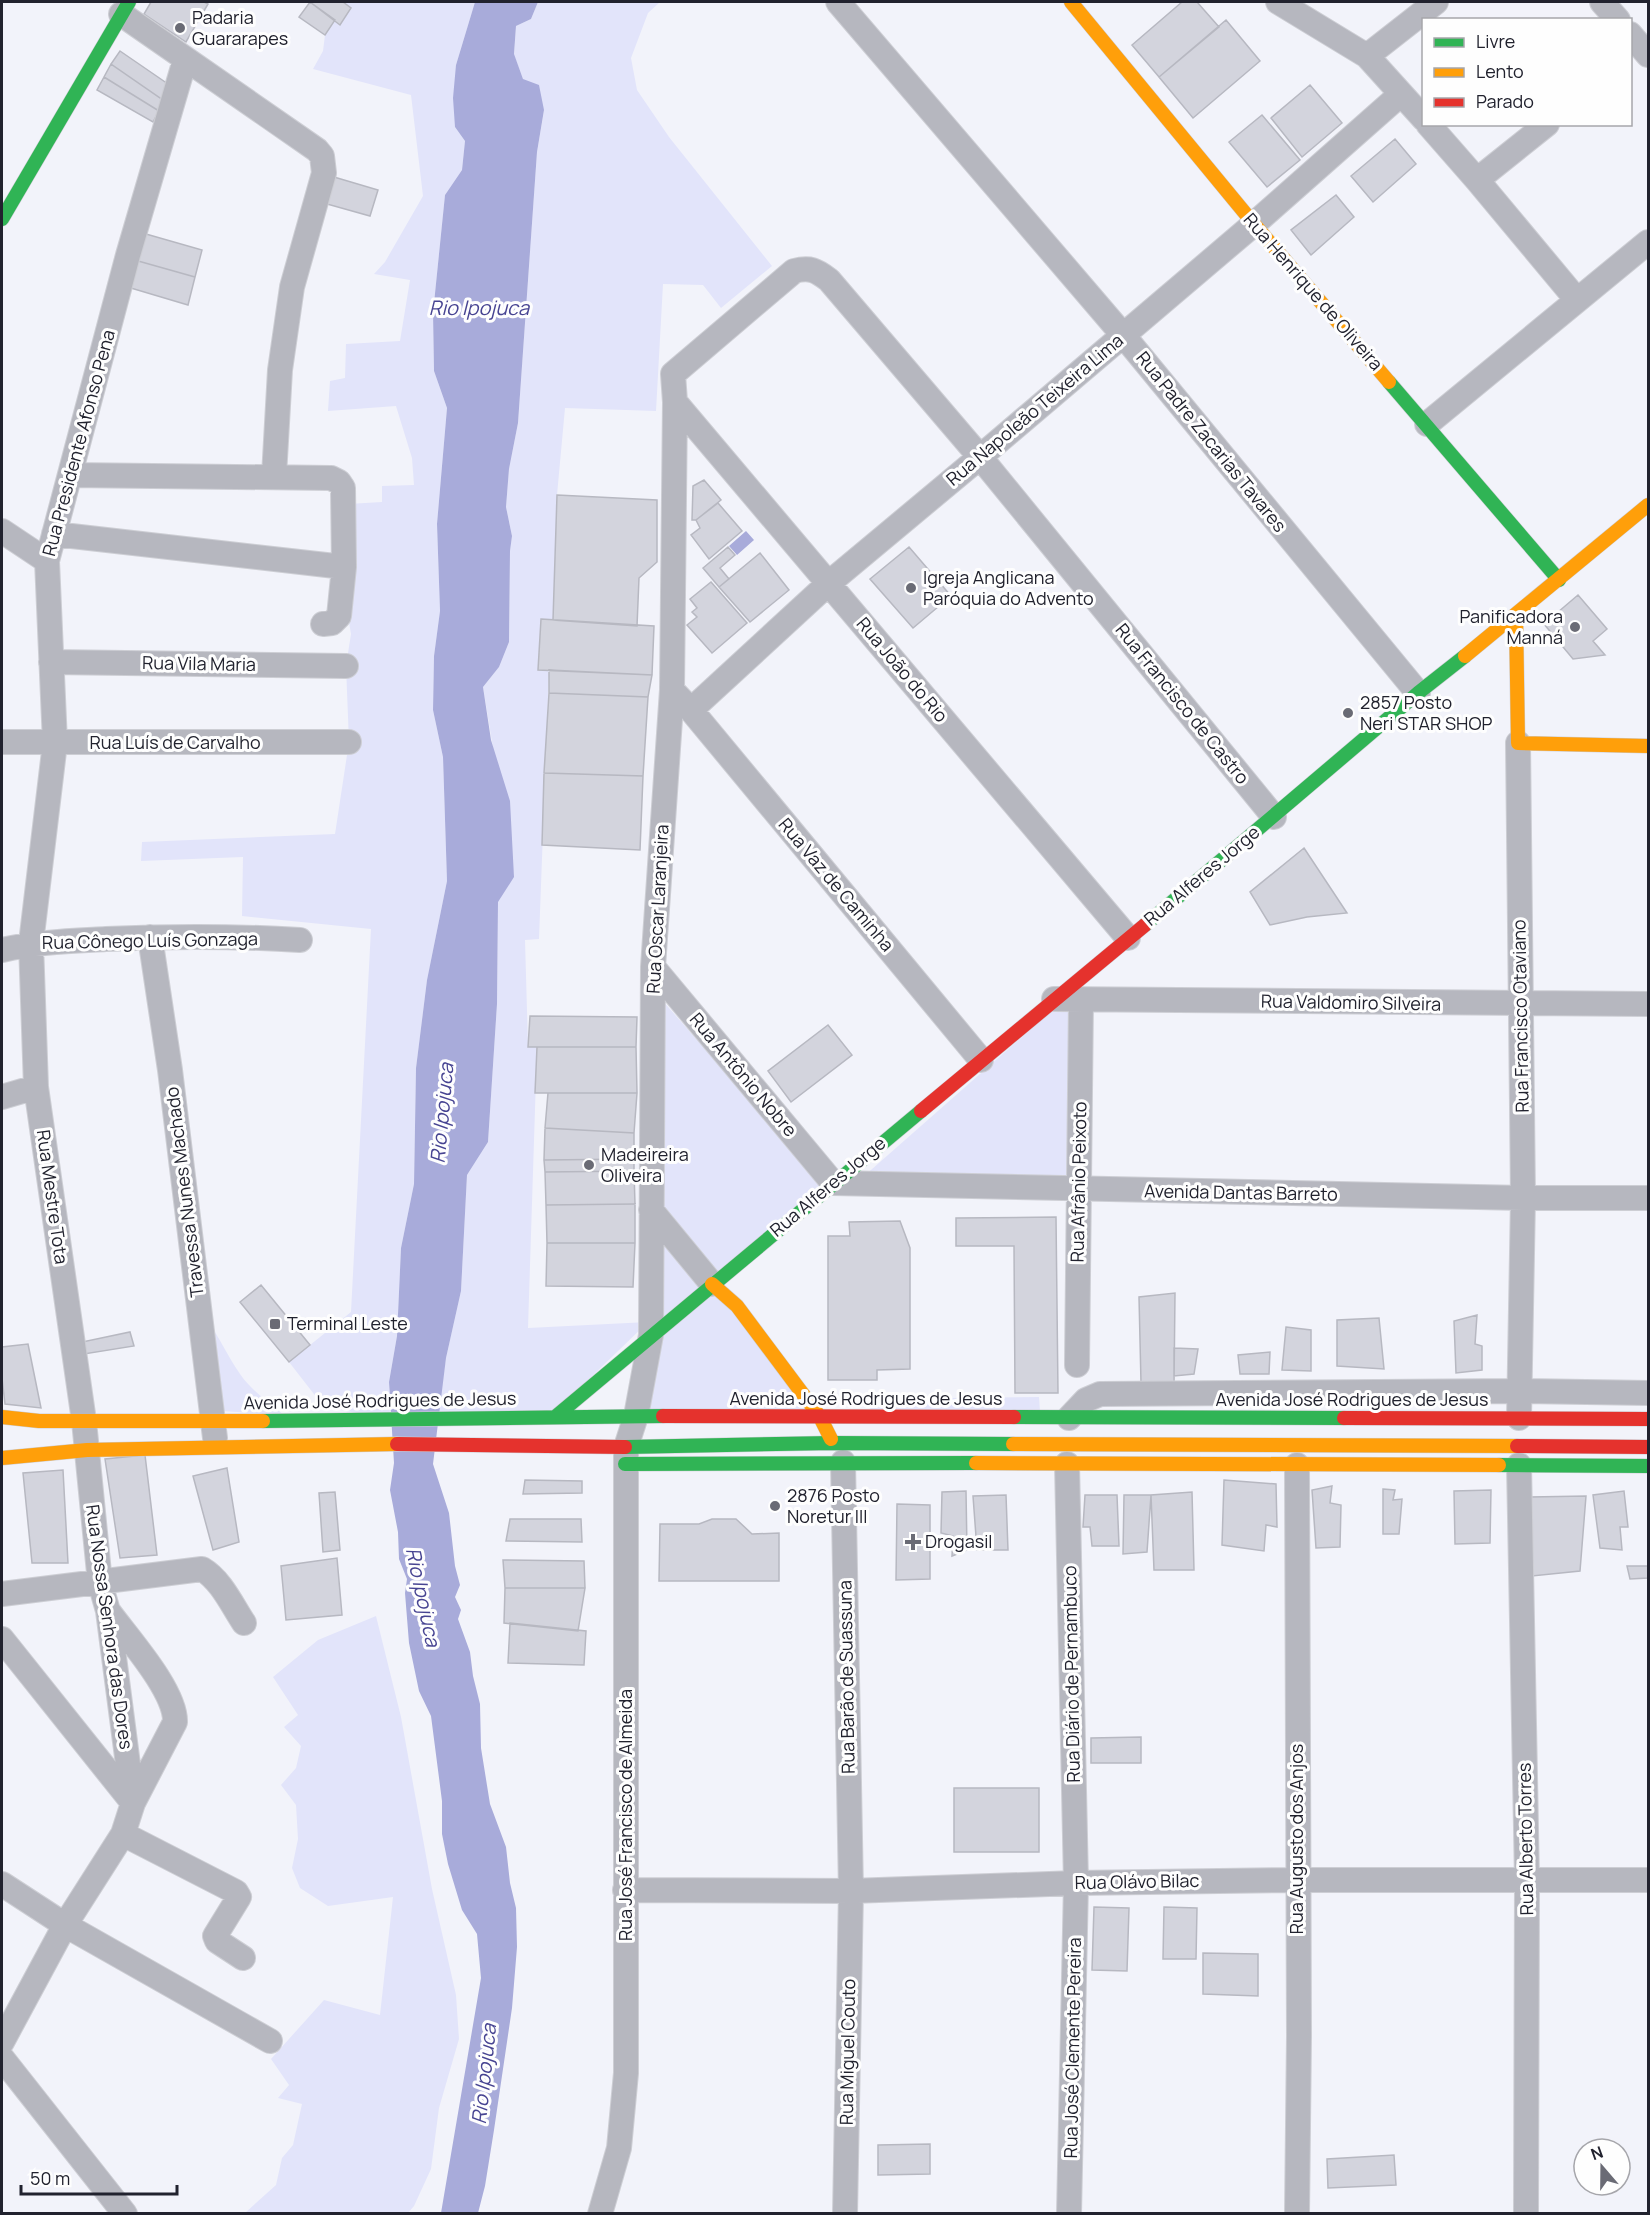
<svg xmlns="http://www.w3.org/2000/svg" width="1650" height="2215" font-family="Manrope,sans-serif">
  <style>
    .green { fill: #e2e4fa }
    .water { fill: #a8abda }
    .building { fill: #d3d4dd; stroke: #b7b8c1; stroke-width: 1.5 }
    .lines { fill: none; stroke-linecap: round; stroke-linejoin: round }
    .street-casing { stroke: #cdced4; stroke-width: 26 }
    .fast-casing { stroke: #cdced4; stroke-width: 15 }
    .slow-casing { stroke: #cdced4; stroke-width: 15 }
    .jam-casing { stroke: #cdced4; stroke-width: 15 }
    .street { stroke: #b6b7bf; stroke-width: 24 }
    .fast { stroke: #30b455; stroke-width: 14 }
    .slow { stroke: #ff9f0a; stroke-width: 14 }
    .jam { stroke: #e5322d; stroke-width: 14 }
    .poi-dot { fill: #6a6b75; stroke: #fefefe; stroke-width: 2 }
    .labels { text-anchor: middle; stroke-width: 6; stroke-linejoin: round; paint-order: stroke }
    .poi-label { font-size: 18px; fill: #21222e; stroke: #fefefe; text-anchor: start }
    .street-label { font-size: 18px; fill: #21222e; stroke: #fefefe }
    .water-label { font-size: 20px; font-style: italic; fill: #474492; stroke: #fefefe }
  </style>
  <rect width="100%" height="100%" fill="#f2f3fa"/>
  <path class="green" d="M343 2H475L456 65 455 127 465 141 462 170 445 195 433 313 434 371 447 408 437 524 440 611 434 656 433 710 443 757 447 881 427 980 416 1068 414 1184 401 1248 397 1336 389 1382 390 1419 324 1407 289 1362 351 1312 371 929 242 916 243 857 141 861 142 842 335 834 349 742 346 666 351 634 346 605 348 504 382 502V486L414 485 412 458 396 406 328 411 330 381 345 378 346 344 400 341 410 280 374 274 385 262 423 196 411 95 313 69 323 51 325 35 335 20 340 24 351 8Z
    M538 2H660L648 13 631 58 637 90 669 137 772 266 721 308 703 285 663 284 656 411 565 408 557 495 553 620H541L538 669 549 670 539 939 525 940 528 1046 537 1047 528 1328 648 1322 553 1414 437 1418 446 1358 461 1291 467 1175 488 1142 497 1004 498 901 514 876 483 687 499 667 509 642 510 551 512 536 506 507 509 469 518 423 537 152 544 111 523 79 514 55 516 26 531 19Z
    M654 991 825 1185 712 1279 654 1208Z
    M1074 1007 1071 1183 863 1177 1055 1008Z
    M653 1214 709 1284 653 1330Z
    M712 1287 815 1415 650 1413 653 1336Z
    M208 1322C220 1338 228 1357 240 1374 252 1391 268 1402 284 1415L222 1411Z
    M1039 1397 1040 1412 873 1411 859 1399Z
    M376 1616 401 1717 432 1889 456 1995 459 2039 439 2108 431 2169 414 2206 408 2213H245L276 2185 282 2158 293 2145 302 2104 278 2098 289 2085 271 2059 324 2000 380 2015 393 1897 328 1906 300 1888 292 1868 298 1839 296 1805 281 1785 296 1768 301 1746 284 1727 298 1715 273 1677 318 1640Z"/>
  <path class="water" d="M475 2H538L531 19 516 26 514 54 523 79 539 85 544 110 537 152 518 423 509 469 506 507 512 536 510 551 509 642 499 667 483 687 491 740 510 801 514 877 498 902 497 1004 488 1142 467 1175 461 1291 446 1358 433 1464 449 1513 455 1566 460 1585 455 1597 461 1610 458 1619 470 1652 473 1676 480 1704 481 1748 490 1804 506 1847 510 1883 516 1908 517 1947 512 2008 494 2130 485 2186 478 2213H441L481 1978 477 1934 462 1910 448 1864 442 1834V1801L431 1716 419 1691 409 1643 405 1593 407 1579 399 1559 398 1532 390 1490 394 1463 389 1382 397 1336 401 1248 414 1184 416 1068 427 980 447 881 443 757 433 710 434 656 440 611 437 524 447 408 434 371 433 313 445 195 462 170 465 141 455 127 453 98 456 65Z
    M746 531 754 540 737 555 729 546Z"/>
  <path class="building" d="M151 2H204L208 4 186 42 144 14Z
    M310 2H343L351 8 340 25Z
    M310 2 335 20 325 35 299 17Z
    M1182 2H1197L1219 27 1159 77 1132 45Z
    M1226 20 1260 61 1193 118 1159 77Z
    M120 51 168 84 163 100 111 64Z
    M111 64 163 100 159 111 104 77Z
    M104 77 159 111 153 122 97 90Z
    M1310 85 1342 123 1302 157 1271 118Z
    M1262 115 1300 160 1267 187 1229 142Z
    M1395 139 1416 164 1373 202 1351 176Z
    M334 177 378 190 370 216 327 204Z
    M1336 195 1354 217 1311 255 1291 230Z
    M139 232 202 250 195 277 131 259Z
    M131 259 195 277 188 305 124 286Z
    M704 480 721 500 696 520H692L693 486Z
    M557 495 657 500V562L639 578 637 626 553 620Z
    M718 503 742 531 709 559 691 535 700 528 696 520Z
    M728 547 735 555 720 568 729 579 719 587 703 568Z
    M909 547 951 596 913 628 870 579Z
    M760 553 789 590 750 622 719 587Z
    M711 582 747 623 712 653 687 625 697 617 692 612 697 608 690 599Z
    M1578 595 1607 629 1593 641 1605 655 1573 659 1544 624Z
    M541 619 654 626 652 675 538 670Z
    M549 670 652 675 648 697 549 693Z
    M549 693 648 697 643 776 544 773Z
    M544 773 643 776 640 850 542 845Z
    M1304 848 1347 913 1307 917 1270 925 1250 892Z
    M530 1016 637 1017 636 1047H528Z
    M828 1025 852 1055 791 1102 768 1071Z
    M537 1047H636L637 1093H535Z
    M548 1093H637L634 1133 545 1128Z
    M545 1128 634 1133V1159L544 1160Z
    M634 1159V1171L545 1172 544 1160Z
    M634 1171 635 1204 546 1205 545 1172Z
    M635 1204V1243H547L546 1205Z
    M1056 1217 1058 1393H1015L1014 1246H956V1218Z
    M900 1221 910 1248V1369L877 1370V1380H828V1236H850L849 1222Z
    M547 1243H635L633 1287 546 1286Z
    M261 1285 310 1345 289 1362 240 1302Z
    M1175 1293 1174 1386 1141 1383 1139 1297Z
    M1477 1315 1475 1344 1482 1346V1370L1456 1373 1454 1321Z
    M1379 1318 1384 1369 1337 1366V1320Z
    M1286 1327 1311 1330V1371L1282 1370Z
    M130 1332 134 1346 84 1354 82 1342Z
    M28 1344 41 1408 5 1404 2 1378V1347Z
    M1174 1348 1198 1349 1194 1374 1174 1376Z
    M1270 1352 1269 1374H1240L1238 1355Z
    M145 1455 157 1555 120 1558 105 1459Z
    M227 1468 239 1542 213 1550 193 1476Z
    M63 1470 68 1563H32L23 1473Z
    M525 1480 582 1481V1493L523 1494Z
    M1224 1480 1276 1484 1277 1527 1266 1525 1264 1551 1222 1545Z
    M1332 1486 1330 1503 1341 1505 1340 1547 1316 1548 1312 1490Z
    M1383 1489 1395 1490 1393 1500 1402 1499 1399 1534H1383Z
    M1491 1490 1490 1543 1455 1544 1454 1491Z
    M966 1491 967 1550 952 1556 953 1536 941 1533 942 1492Z
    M1624 1491 1628 1527H1620L1622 1550 1600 1548 1593 1495Z
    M335 1492 340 1550 323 1552 319 1493Z
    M1192 1492 1194 1570H1154L1151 1495Z
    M1006 1495 1008 1550H977L973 1496Z
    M1085 1495H1117L1119 1546H1092L1090 1527H1083Z
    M1124 1495H1151L1147 1552 1123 1554Z
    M1586 1496 1580 1571 1532 1576 1530 1497Z
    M897 1504 930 1505V1579L896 1580Z
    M510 1519H581L582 1542 506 1541Z
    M712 1519H736L752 1534 779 1533V1581H659L660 1524H699Z
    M337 1558 342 1615 286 1620 281 1566Z
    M503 1560 584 1561 585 1588H505Z
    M1627 1566H1648V1578L1630 1579Z
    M505 1588H585L578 1631 504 1623Z
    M510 1623 586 1631 584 1665 508 1663Z
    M1141 1737V1763H1091V1738Z
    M954 1788H1039V1852H954Z
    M1094 1907 1129 1908 1127 1971 1092 1970Z
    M1164 1907 1197 1908 1196 1959H1163Z
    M1203 1953 1258 1954V1996L1203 1994Z
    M930 2144V2174L878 2175V2145Z
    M1394 2155 1396 2185 1328 2188 1327 2159Z"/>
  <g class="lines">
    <defs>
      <path id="street" d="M838 2 1123 335 1418 693
        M1278 2 1367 56 1424 119
        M1602 2 1618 20
        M121 14 317 150 322 156 324 173 292 287 280 370 274 476
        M1630 34 1648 55
        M1367 56 1436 2
        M1428 124 1477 180 1577 300
        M1477 180 1547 124
        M675 402 1128 938
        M1427 424 1648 242
        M71 475 331 478 339 482 343 488 344 567 339 616 332 623 323 624
        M2 531 47 561
        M54 534 344 567
        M51 662 346 666
        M672 690 691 710 829 583 980 457 1254 224 1401 94
        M691 710 981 1060
        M2 742H349
        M1518 743 1523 1198 1519 1418
        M150 937 170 1070 215 1438
        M2 950C36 942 71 941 106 939 171 936 235 936 300 940
        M653 967 833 1183 1523 1198H1648
        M1054 999 1648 1004
        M2 1097 36 1087
        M651 1210 712 1284
        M1077 1365 1081 1000
        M1069 1418 1086 1400 1100 1394 1519 1391 1648 1393
        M843 1462 851 1891 845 2214
        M1067 1464 1076 1883 1069 2214
        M1297 1465 1299 2036 1297 2214
        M1519 1465 1527 1880 1526 2214
        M2 1594 202 1569C221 1580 232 1605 244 1623
        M2 1639 133 1803
        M133 1803 108 1611 100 1583 84 1421 36 1087 31 943 55 743 47 561 128 255 185 60
        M123 1834 236 1892 239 1897 215 1936 217 1941 243 1958
        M2 1884 65 1925 270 2041
        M625 1890 851 1891 1076 1883 1297 1880H1648
        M2 2042 65 1925 123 1834 133 1803 175 1722C176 1691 128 1638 109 1612
        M2 2058 125 2214
        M600 2214 619 2148 626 2073V1447L636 1416 651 1335 653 967 672 690 675 402 673 374 794 271C810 267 816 270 829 280L980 457 1274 817"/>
      <path id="fast" d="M2 219 129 2
        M1389 382 1559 580
        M1145 925 1418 693 1465 656
        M555 1417 921 1111
        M1014 1417 1344 1418
        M263 1421 663 1416
        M625 1447 833 1443 1013 1444
        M625 1464 976 1463
        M1499 1465 1648 1466"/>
      <path id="slow" d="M1071 2 1254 224 1389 382
        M1516 615 1518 743 1648 746
        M1465 656 1648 505
        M712 1284 737 1306 820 1417 831 1439
        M2 1417 39 1421H263
        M1013 1444 1517 1446
        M2 1458 87 1450 397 1444
        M976 1463 1499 1465"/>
      <path id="jam" d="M921 1111 1145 925
        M663 1416 1014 1417
        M1344 1418 1648 1419
        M397 1444 625 1447
        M1517 1446 1648 1447"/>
    </defs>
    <use href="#street" class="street-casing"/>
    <use href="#fast" class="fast-casing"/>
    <use href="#slow" class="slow-casing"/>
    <use href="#jam" class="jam-casing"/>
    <use href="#street" class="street"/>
    <use href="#fast" class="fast"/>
    <use href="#slow" class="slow"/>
    <use href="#jam" class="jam"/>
  </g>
  <g class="poi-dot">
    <circle cx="180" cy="28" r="6"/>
    <circle cx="911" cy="588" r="6"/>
    <circle cx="1575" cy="627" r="6"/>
    <circle cx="1348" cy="713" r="6"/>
    <circle cx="589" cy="1165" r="6"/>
    <rect x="269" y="1318" width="12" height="12" rx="3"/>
    <circle cx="775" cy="1506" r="6"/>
    <path d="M910 1533h6v6h6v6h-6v6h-6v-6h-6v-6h6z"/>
  </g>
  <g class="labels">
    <g class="poi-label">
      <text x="192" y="24">Padaria<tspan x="192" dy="21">Guararapes</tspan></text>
      <text x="923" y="584">Igreja Anglicana<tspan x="923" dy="21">Paróquia do Advento</tspan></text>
      <text x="1563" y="623" text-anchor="end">Panificadora<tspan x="1563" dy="21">Manná</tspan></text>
      <text x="1360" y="709">2857 Posto<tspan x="1360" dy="21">Neri STAR SHOP</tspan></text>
      <text x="601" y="1161">Madeireira<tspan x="601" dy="21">Oliveira</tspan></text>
      <text x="287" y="1330">Terminal Leste</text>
      <text x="787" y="1502">2876 Posto<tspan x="787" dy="21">Noretur III</tspan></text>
      <text x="925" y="1548">Drogasil</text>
    </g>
    <g class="street-label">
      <text transform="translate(1313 292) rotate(49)" y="6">Rua Henrique de Oliveira</text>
      <text transform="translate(1035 410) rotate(-40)" y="6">Rua Napoleão Teixeira Lima</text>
      <text transform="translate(1211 442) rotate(51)" y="6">Rua Padre Zacarias Tavares</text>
      <text transform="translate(79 443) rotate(-75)" y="6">Rua Presidente Afonso Pena</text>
      <text transform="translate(199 664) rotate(1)" y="6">Rua Vila Maria</text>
      <text transform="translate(902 670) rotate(50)" y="6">Rua João do Rio</text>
      <text transform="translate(1182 704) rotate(51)" y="6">Rua Francisco de Castro</text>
      <text x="175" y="749">Rua Luís de Carvalho</text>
      <text transform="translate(1202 876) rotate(-40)" y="6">Rua Alferes Jorge</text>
      <text transform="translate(836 885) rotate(50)" y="6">Rua Vaz de Caminha</text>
      <text transform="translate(658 909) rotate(-87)" y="6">Rua Oscar Laranjeira</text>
      <text transform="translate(150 941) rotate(-1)" y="6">Rua Cônego Luís Gonzaga</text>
      <text transform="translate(1351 1003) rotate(1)" y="6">Rua Valdomiro Silveira</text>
      <text transform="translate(1521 1016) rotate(-91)" y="6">Rua Francisco Otaviano</text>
      <text transform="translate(743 1075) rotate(50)" y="6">Rua Antônio Nobre</text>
      <text transform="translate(1079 1182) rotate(-89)" y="6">Rua Afrânio Peixoto</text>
      <text transform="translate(828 1187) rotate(-40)" y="6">Rua Alferes Jorge</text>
      <text transform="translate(185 1192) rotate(-97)" y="6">Travessa Nunes Machado</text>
      <text transform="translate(1241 1193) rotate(1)" y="6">Avenida Dantas Barreto</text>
      <text transform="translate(52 1197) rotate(82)" y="6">Rua Mestre Tota</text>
      <text x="866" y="1405">Avenida José Rodrigues de Jesus</text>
      <text x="1352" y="1406">Avenida José Rodrigues de Jesus</text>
      <text transform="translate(380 1401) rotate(-1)" y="6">Avenida José Rodrigues de Jesus</text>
      <text transform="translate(109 1627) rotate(82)" y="6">Rua Nossa Senhora das Dores</text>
      <text transform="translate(1072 1674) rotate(-91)" y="6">Rua Diário de Pernambuco</text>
      <text transform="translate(847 1677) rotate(-91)" y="6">Rua Barão de Suassuna</text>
      <text transform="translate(626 1815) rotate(-90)" y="6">Rua José Francisco de Almeida</text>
      <text transform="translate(1297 1839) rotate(-90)" y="6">Rua Augusto dos Anjos</text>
      <text transform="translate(1526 1839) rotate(-91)" y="6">Rua Alberto Torres</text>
      <text transform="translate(1137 1882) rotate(-1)" y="6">Rua Olávo Bilac</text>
      <text transform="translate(1073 2048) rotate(-89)" y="6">Rua José Clemente Pereira</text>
      <text transform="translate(848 2052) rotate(-89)" y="6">Rua Miguel Couto</text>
    </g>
    <g class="water-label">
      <text x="479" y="315">Rio Ipojuca</text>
      <text transform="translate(442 1113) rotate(-85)" y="7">Rio Ipojuca</text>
      <text transform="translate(423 1597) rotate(78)" y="7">Rio Ipojuca</text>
      <text transform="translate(484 2074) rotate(-84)" y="7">Rio Ipojuca</text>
    </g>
  </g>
  <rect width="1650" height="2215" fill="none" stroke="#21222e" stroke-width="6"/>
  <rect x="1422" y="18" width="210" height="108" fill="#fefefe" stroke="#a6a6ab" stroke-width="1.5"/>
  <rect x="1434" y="38" width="30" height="9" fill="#30b455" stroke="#a6a6ab" stroke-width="1.5"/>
  <text x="1476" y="48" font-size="18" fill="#21222e">Livre</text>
  <rect x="1434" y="68" width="30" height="9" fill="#ff9f0a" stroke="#a6a6ab" stroke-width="1.5"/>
  <text x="1476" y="78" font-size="18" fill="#21222e">Lento</text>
  <rect x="1434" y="98" width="30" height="9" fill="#e5322d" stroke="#a6a6ab" stroke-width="1.5"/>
  <text x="1476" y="108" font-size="18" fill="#21222e">Parado</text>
  <g transform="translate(1602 2167) rotate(340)"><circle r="28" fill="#fefefe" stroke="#a6a6ab" stroke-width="1.5"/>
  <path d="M0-4.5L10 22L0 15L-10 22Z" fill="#6a6b75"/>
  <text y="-9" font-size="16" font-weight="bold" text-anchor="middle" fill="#21222e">N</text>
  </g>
  <path d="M21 2185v9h156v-9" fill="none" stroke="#21222e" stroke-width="3"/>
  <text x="30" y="2185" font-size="18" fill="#21222e" stroke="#fefefe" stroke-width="4.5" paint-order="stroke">50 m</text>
</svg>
